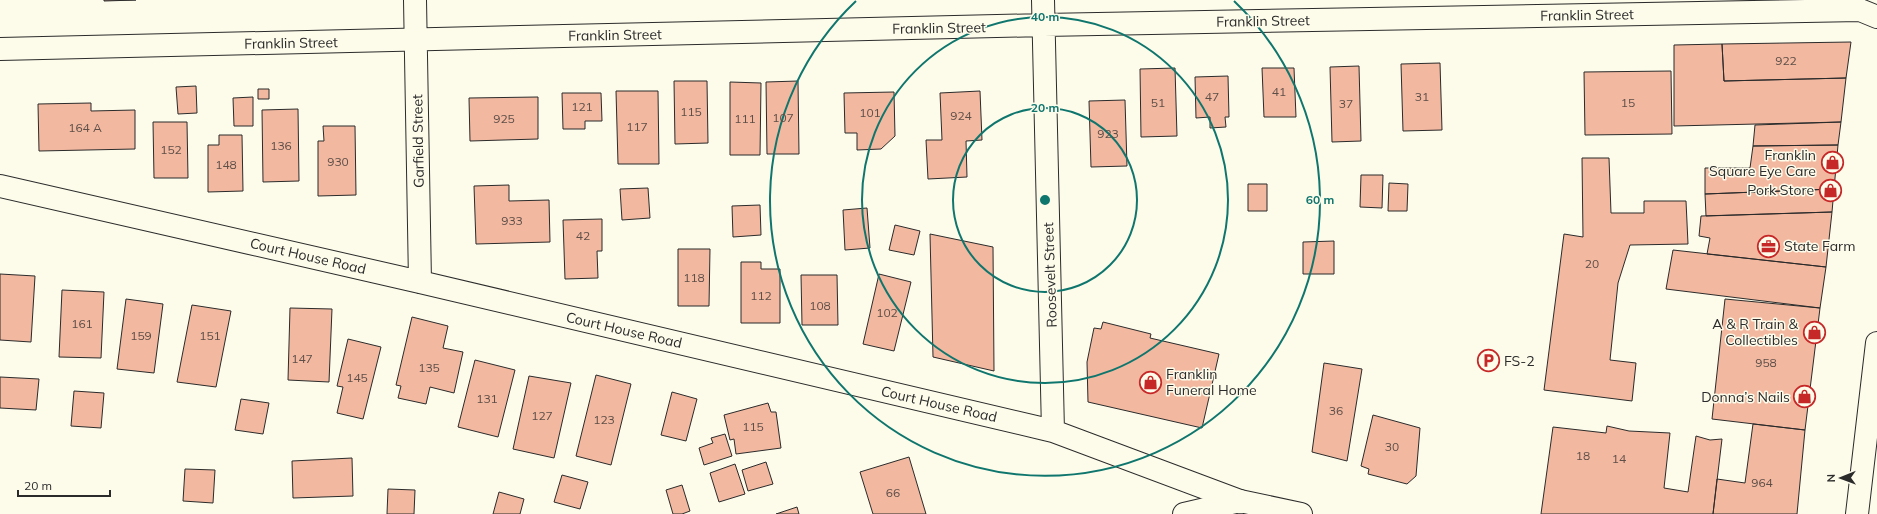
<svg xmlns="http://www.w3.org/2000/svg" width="1877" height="514" font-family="Mulish,sans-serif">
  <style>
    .building { fill: #f2b8a0; stroke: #2b2b2b }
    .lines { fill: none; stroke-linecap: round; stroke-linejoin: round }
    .street-casing { stroke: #2b2b2b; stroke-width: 24 }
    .secondary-casing { stroke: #2b2b2b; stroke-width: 24 }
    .primary-casing { stroke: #2b2b2b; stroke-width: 24 }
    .street { stroke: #fdfbea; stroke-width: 22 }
    .secondary { stroke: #fdfbea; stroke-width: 22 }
    .primary { stroke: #fdfbea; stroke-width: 22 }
    .ring { fill: none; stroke: #0f766e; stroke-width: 2 }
    .labels { text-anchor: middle; stroke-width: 3; stroke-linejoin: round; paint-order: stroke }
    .number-label { font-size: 12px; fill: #5d4e48 }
    .street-label { font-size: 14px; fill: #2b2b2b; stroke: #fdfbea }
    .poi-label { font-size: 14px; fill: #2b2b2b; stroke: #fdfbea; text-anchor: end }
    .centre { fill: #0f766e; stroke: #fdfbea; stroke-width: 2 }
    .ring-label { font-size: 12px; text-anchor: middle; font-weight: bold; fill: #0f766e; stroke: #fdfbea; stroke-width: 3; stroke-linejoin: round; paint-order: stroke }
  </style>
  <rect width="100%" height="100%" fill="#fdfbea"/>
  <path class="building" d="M104 0H136L104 1Z
    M1851 42 1846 78 1724 81 1722 44Z
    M1722 44 1724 81 1846 78 1841 122 1674 126V45Z
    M1440 63 1442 130 1403 131 1401 64Z
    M1359 66 1361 141 1332 142 1330 67Z
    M1175 68 1177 136 1141 137 1140 69Z
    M1262 68H1294L1296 117H1264Z
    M1671 71 1672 134 1585 135 1584 72Z
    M1228 76 1229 117H1225L1226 127 1210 128V117L1196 118 1195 77Z
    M674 81H707L708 143 675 144Z
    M798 81 799 154H767L766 82Z
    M730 82 761 83 760 155H730Z
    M196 86 197 113 178 114 176 87Z
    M258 89H269V99H258Z
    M616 91H658L659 164H618Z
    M980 91 982 140 966 141 967 177 928 179 926 140H942L940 93Z
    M894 92 895 136 881 149 857 150V133H845L844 93Z
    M562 93H601L602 121H585V129H563Z
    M253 97V126H234L233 98Z
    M538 97V139L470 141 469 98Z
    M1125 100 1127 166 1091 167 1089 101Z
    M91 103V111L135 110V149L39 151 38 104Z
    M298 109 299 181 263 182 262 110Z
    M153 122H187L188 178H154Z
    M1841 122 1838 145 1753 146 1755 125Z
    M323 126H355L356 195 318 196V141H324Z
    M219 135H242L243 191 208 192V145H219Z
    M1838 145 1834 189 1705 194V168H1750L1753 146Z
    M1582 158H1609L1611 213H1644V201H1686L1688 244 1630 245 1618 283 1610 360 1636 363 1632 401 1544 390 1564 234 1583 237Z
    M1361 175H1383L1382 208 1360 207Z
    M1389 183 1408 184 1407 211H1388Z
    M1248 184H1267V211H1248Z
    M509 185V201L549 200 550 242 476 244 474 186Z
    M648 188 650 218 622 220 620 189Z
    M1834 189 1832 212 1706 216 1705 194Z
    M760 205 761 235 733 237 732 206Z
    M867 208 870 248 845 250 843 210Z
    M1832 212 1826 267 1707 254 1710 238 1699 236 1701 216Z
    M602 219V251H597L598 278 565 279 563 220Z
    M895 225 920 231 914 255 889 250Z
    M930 234 993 247 994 371 933 357Z
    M1334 241V274H1303V242Z
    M678 249H710L709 306H678Z
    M1673 250 1826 267 1820 308 1666 289Z
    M741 262H761V269H780V323H741Z
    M0 274 35 276 31 342 0 340Z
    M879 274 911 282 894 351 863 344Z
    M801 275H837L838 325H802Z
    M62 290 104 292 101 358 59 357Z
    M126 299 163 304 154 373 117 369Z
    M1725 299 1820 308 1805 430 1712 419Z
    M192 305 231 311 216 387 177 382Z
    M290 308 332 309 329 382 288 380Z
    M412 317 448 326 443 348 463 352 454 393 430 387 426 404 398 398 401 386 396 385Z
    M1103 322 1151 334 1150 338 1219 354 1202 428 1088 402 1087 362 1094 328 1101 329Z
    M348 339 381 347 363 419 337 413 343 387 337 386Z
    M475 360 515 370 498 437 458 427Z
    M1324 363 1362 369 1347 461 1312 452Z
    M596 375 631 384 611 465 576 456Z
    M529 376 571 383 554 458 513 449Z
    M0 377 39 379 36 410 0 408Z
    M74 391 104 393 101 428 71 426Z
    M672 392 697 399 686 441 661 435Z
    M241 399 269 403 263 434 235 430Z
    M768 403 771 412H776L781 448 736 454 734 439 730 440 724 415Z
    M1373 415 1420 428 1416 476 1407 484 1368 474 1369 469 1361 466Z
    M1753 424 1805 430 1797 514H1713L1717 479 1745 483Z
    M1607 426 1629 431 1670 433 1664 488 1688 492 1696 436 1710 440 1722 439 1713 514H1541L1553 427 1606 433Z
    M725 434 732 456 704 465 699 448 713 443 711 438Z
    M909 457 926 514H873L860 472Z
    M352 458 353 496 293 498 292 461Z
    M766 462 773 484 748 491 742 470Z
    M735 464 745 494 719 502 710 473Z
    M185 469 215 470 213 503 183 501Z
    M562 475 588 482 580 509 554 502Z
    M682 485 690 511 682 514H673L666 490Z
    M388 489 415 490 414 514H387Z
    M499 492 524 499 520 514H493Z
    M797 507 799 514H776Z"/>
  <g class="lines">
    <defs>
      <path id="street" d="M415 0 420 282
        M1043 0 1053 431
        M0 49 1044 25 1860 10 1877 17
        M0 186 420 282 1053 431 1240 501"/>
      <path id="secondary" d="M1184 514 1240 501 1301 514"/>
      <path id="primary" d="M1857 514 1877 343"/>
    </defs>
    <use href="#street" class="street-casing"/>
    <use href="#secondary" class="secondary-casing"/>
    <use href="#primary" class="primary-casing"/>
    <use href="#street" class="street"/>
    <use href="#secondary" class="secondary"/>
    <use href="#primary" class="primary"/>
  </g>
  <g class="ring">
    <circle cx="1045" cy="200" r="92"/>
    <circle cx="1045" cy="200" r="183"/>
    <path d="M1234 1A275 275 0 1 1 856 1"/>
  </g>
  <defs>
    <symbol id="shop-ring" viewBox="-11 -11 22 22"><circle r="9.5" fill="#fdfbea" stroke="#c62828" stroke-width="1.5"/><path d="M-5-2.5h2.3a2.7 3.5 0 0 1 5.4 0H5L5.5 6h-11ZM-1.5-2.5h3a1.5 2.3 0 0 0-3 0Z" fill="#c62828"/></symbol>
    <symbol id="office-ring" viewBox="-11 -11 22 22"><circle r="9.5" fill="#fdfbea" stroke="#c62828" stroke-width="1.5"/><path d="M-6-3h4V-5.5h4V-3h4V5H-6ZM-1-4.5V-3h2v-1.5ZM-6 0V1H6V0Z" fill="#c62828"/></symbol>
    <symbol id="parking-ring" viewBox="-11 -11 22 22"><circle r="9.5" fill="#fdfbea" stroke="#c62828" stroke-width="1.5"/><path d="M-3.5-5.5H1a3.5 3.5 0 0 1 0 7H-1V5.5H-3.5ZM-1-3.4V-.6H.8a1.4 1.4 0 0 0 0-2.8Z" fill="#c62828"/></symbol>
  </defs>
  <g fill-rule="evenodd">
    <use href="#shop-ring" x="1820" y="150" width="25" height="25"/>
    <use href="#shop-ring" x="1818" y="178" width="25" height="25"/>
    <use href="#office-ring" x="1756" y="234" width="25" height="25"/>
    <use href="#shop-ring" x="1802" y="320" width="25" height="25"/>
    <use href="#parking-ring" x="1476" y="348" width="25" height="25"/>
    <use href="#shop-ring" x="1138" y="370" width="25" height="25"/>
    <use href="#shop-ring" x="1792" y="384" width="25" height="25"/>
  </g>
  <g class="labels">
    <g class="number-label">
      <text x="1786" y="65">922</text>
      <text x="1279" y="96">41</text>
      <text x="1212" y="101">47</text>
      <text x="1422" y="101">31</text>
      <text x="1158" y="107">51</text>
      <text x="1628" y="107">15</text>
      <text x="1346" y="108">37</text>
      <text x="582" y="111">121</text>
      <text x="691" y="116">115</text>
      <text x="870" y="117">101</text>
      <text x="961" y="120">924</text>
      <text x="783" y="122">107</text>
      <text x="504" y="123">925</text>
      <text x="745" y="123">111</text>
      <text x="637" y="131">117</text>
      <text x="85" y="132">164 A</text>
      <text x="1108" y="138">923</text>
      <text x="281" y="150">136</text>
      <text x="171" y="154">152</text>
      <text x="338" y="166">930</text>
      <text x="226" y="169">148</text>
      <text x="512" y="225">933</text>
      <text x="583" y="240">42</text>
      <text x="1592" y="268">20</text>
      <text x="694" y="282">118</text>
      <text x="761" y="300">112</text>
      <text x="820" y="310">108</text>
      <text x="887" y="317">102</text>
      <text x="82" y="328">161</text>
      <text x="141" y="340">159</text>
      <text x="210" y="340">151</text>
      <text x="302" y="363">147</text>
      <text x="1766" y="367">958</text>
      <text x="429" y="372">135</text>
      <text x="357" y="382">145</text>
      <text x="487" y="403">131</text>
      <text x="1336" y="415">36</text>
      <text x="542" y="420">127</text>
      <text x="604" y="424">123</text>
      <text x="753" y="431">115</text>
      <text x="1392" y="451">30</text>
      <text x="1583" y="460">18</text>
      <text x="1619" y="463">14</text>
      <text x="1762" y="487">964</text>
      <text x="893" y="497">66</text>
    </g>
    <g class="street-label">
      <text transform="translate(1587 15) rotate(-1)" y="5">Franklin Street</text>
      <text transform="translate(1263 21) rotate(-1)" y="5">Franklin Street</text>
      <text transform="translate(939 28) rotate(-1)" y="5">Franklin Street</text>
      <text transform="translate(615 35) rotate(-1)" y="5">Franklin Street</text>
      <text transform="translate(291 43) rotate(-1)" y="5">Franklin Street</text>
      <text transform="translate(418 141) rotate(-91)" y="5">Garfield Street</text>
      <text transform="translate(308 256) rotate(13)" y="5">Court House Road</text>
      <text transform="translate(1050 275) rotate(-92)" y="5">Roosevelt Street</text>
      <text transform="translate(624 330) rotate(13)" y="5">Court House Road</text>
      <text transform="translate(939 404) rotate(13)" y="5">Court House Road</text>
    </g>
    <g class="poi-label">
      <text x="1816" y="160">Franklin<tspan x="1816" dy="16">Square Eye Care</tspan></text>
      <text x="1814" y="195">Pork Store</text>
      <text x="1784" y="251" text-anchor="start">State Farm</text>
      <text x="1798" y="329">A &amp; R Train &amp;<tspan x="1798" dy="16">Collectibles</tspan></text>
      <text x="1504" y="366" text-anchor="start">FS-2</text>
      <text x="1166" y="379" text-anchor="start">Franklin<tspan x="1166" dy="16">Funeral Home</tspan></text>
      <text x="1790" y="402">Donna’s Nails</text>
    </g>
  </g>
  <circle cx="1045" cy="200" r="6" class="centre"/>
  <g class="ring-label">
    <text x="1045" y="21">40 m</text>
    <text x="1045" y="112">20 m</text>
    <text x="1320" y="204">60 m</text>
  </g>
  <g transform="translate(1841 478) rotate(269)" stroke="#fdfbea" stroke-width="3" paint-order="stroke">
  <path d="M0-3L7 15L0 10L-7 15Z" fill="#2b2b2b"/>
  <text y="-6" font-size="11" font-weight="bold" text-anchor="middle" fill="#2b2b2b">N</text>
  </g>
  <path d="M18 490v6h92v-6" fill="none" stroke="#2b2b2b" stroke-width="2"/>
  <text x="24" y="490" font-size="12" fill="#2b2b2b" stroke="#fdfbea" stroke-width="3" paint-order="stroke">20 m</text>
</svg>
